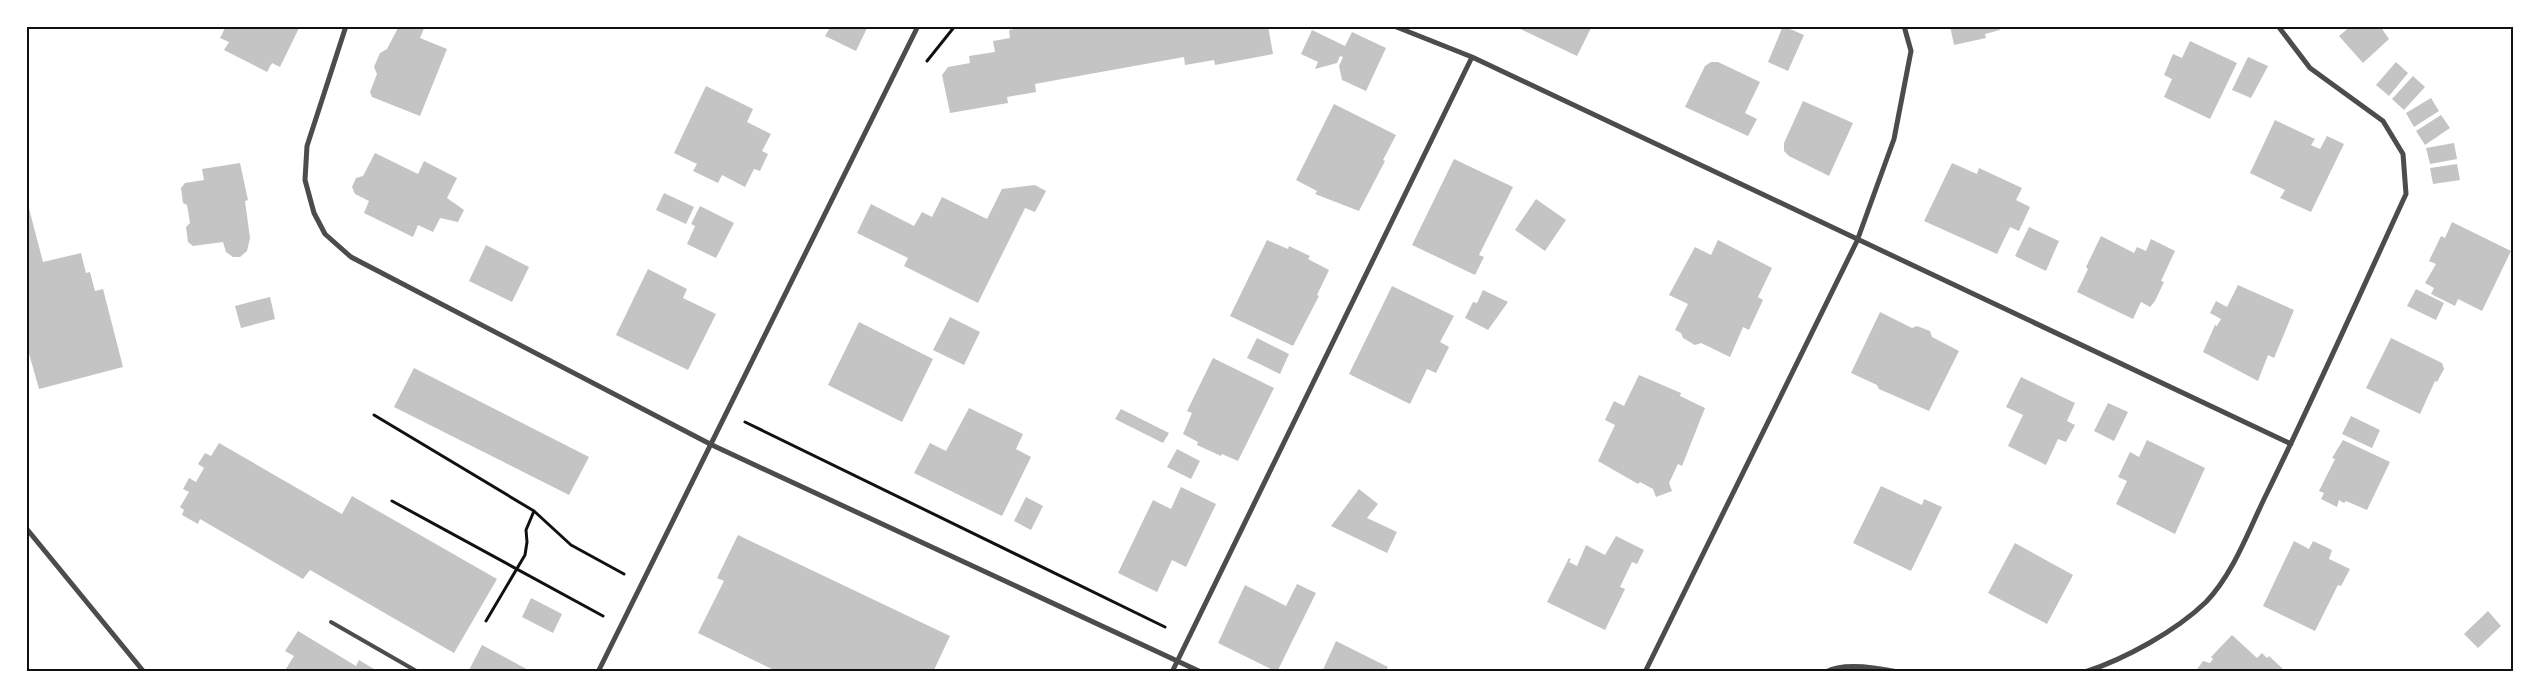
<svg xmlns="http://www.w3.org/2000/svg" width="2539" height="698" font-family="'IBM Plex Sans',sans-serif">
  <style>
    .building { fill: #c4c4c4 }
    .lines { fill: none; stroke-linecap: round; stroke-linejoin: round }
    .path { stroke: #111; stroke-width: 3 }
    .service { stroke: #4c4c4c; stroke-width: 4 }
    .minor { stroke: #4c4c4c; stroke-width: 5 }
    .neatline { fill: none; stroke: #111; stroke-width: 2 }
  </style>
  <rect width="100%" height="100%" fill="#fff"/>
  <path class="building" d="M226 26H300L280 67 272 63 267 72 224 50 229 42 220 38Z
    M399 26H425L420 38 447 49 420 116 372 97 370 92 377 74 374 67 380 53 387 49Z
    M831 26H868L856 51 825 36Z
    M1031 26H1268L1273 54 1215 65 1214 60 1185 65 1184 57 1062 79 1035 84 1036 92 1007 97 1008 103 950 113 942 75 948 67 970 63 969 56 995 52 993 41 1010 38 1009 30Z
    M1514 26H1592L1577 56Z
    M1783 26 1804 35 1788 71 1768 62Z
    M1950 26H1999L2000 30 1985 34 1986 38 1954 45Z
    M2351 26H2380L2389 39 2363 63 2339 36Z
    M1312 30 1345 46 1352 32 1386 48 1366 91 1342 80 1339 66 1343 57 1340 56 1337 63 1315 69 1318 62 1301 54Z
    M2190 41 2237 63 2210 119 2164 97 2172 79 2164 75 2173 54 2182 58Z
    M2248 57 2268 66 2251 98 2232 90Z
    M1711 62H1718L1760 82 1745 113 1757 119 1748 136 1685 107 1705 66Z
    M2396 62 2408 73 2389 96 2376 85Z
    M2413 76 2425 87 2404 110 2392 99Z
    M706 86 753 109 747 122 771 134 762 151 768 154 760 171 754 169 745 187 722 175 718 183 693 171 697 164 674 153Z
    M2431 98 2439 111 2414 127 2406 113Z
    M1803 101 1853 123 1829 176 1789 156 1784 151V143Z
    M1334 104 1396 135 1383 160 1385 161 1359 211 1315 194 1317 191 1296 180Z
    M2441 115 2450 128 2425 145 2416 131Z
    M2275 120 2315 139 2311 145 2320 149 2327 136 2344 144 2311 212 2280 198 2285 190 2250 173Z
    M2454 143 2457 159 2430 164 2426 148Z
    M375 153 418 174 424 161 457 178 447 198 464 210 458 222 440 218 433 232 418 225 413 237 364 213 369 201 355 194 352 187 356 178 363 176Z
    M1454 159 1513 187 1479 255 1484 257 1475 275 1412 245Z
    M240 163 248 200 245 201 250 238 247 251 240 257H233L226 252 223 242 193 246 188 242 186 227 190 223 187 205 183 203 181 188 185 183 204 180 202 169Z
    M1952 163 1977 174 1979 168 2022 188 2016 200 2030 207 2019 231 2010 227 1997 254 1924 221Z
    M2457 164 2460 180 2433 184 2430 168Z
    M1035 185 1046 191 1035 212 1025 208 978 303 904 266 908 258 857 233 871 204 914 226 922 212 932 217 942 197 987 219 1002 189Z
    M664 193 694 207 686 224 656 210Z
    M26 197 43 262 81 253 86 273 90 272 95 291 103 289 123 367 39 389 26 343Z
    M1536 199 1566 220 1545 251 1515 230Z
    M700 206 734 223 716 258 687 244 695 226 691 224Z
    M2452 222 2511 251 2482 311 2458 299 2455 306 2431 294 2434 288 2425 283 2436 264 2429 261 2441 236 2445 238Z
    M2029 227 2059 241 2046 271 2015 256Z
    M2101 236 2134 253 2137 247 2146 251 2151 239 2175 251 2161 281 2164 282 2155 301 2150 307 2141 302 2133 319 2077 292 2088 269 2086 267Z
    M1267 240 1288 249 1289 246 1310 256 1308 259 1329 270 1317 295 1319 296 1293 346 1230 316Z
    M1718 240 1772 268 1758 297 1763 300 1749 330 1743 327 1730 357 1701 343 1695 345 1683 338 1681 333 1675 330 1688 304 1669 295 1695 247 1711 255Z
    M486 245 529 267 512 302 469 281Z
    M648 269 687 289 683 298 716 314 688 370 616 335Z
    M2238 285 2294 310 2274 358 2268 355 2258 381 2203 352 2215 325 2217 326 2221 319 2210 313 2216 301 2227 307Z
    M1392 286 1454 316 1440 342 1449 347 1436 373 1427 369 1410 404 1349 374Z
    M2416 289 2444 303 2436 320 2407 306Z
    M1483 290 1508 302 1488 330 1465 318 1473 302 1477 303Z
    M270 297 275 319 241 328 235 306Z
    M1880 312 1912 328 1917 326 1930 331 1932 337 1959 351 1929 411 1879 389 1877 385 1851 373Z
    M950 317 980 332 964 365 933 350Z
    M859 322 933 359 902 422 828 385Z
    M1257 338 1289 354 1280 374 1247 358Z
    M2391 338 2442 363 2444 369 2437 382 2435 381 2420 414 2366 388Z
    M1213 358 1274 388 1238 461 1222 454 1221 456 1197 445 1198 442 1183 434 1192 413 1187 411Z
    M414 368 589 457 569 495 394 407Z
    M1639 375 1681 393 1680 396 1705 408 1682 466 1678 464 1669 483 1672 491 1656 497 1653 489 1640 482 1638 484 1598 461 1615 425 1605 420 1614 401 1624 406Z
    M2021 377 2075 403 2067 421 2075 425 2066 442 2058 439 2046 465 2008 446 2023 415 2006 407Z
    M2108 403 2128 412 2114 441 2094 431Z
    M969 408 1023 434 1016 449 1031 457 1002 516 914 473 930 443 946 451Z
    M1121 409 1169 433 1163 443 1115 419Z
    M2351 416 2380 430 2372 448 2342 434Z
    M2147 440 2205 468 2175 534 2116 504 2127 481 2118 477 2130 452 2139 457Z
    M2343 440 2390 462 2367 510 2346 501 2344 503 2339 500 2337 507 2321 499 2324 493 2319 491 2335 459 2332 458Z
    M219 443 342 514 352 496 497 579 454 653 310 570 303 579 200 519 198 524 182 515 184 510 180 507 189 492 183 489 189 478 196 482 204 468 198 464 205 453 211 456Z
    M1177 449 1200 461 1191 479 1167 467Z
    M1881 486 1922 505 1924 499 1942 507 1911 571 1853 543Z
    M1181 487 1216 504 1186 567 1172 560 1157 592 1118 573 1153 500 1171 509Z
    M1359 489 1378 504 1367 518 1397 532 1387 553 1331 526Z
    M1026 497 1043 506 1031 530 1014 521Z
    M738 535 950 636 933 672H778L698 633 724 581 717 578Z
    M1616 536 1644 550 1637 564 1632 562 1620 587 1625 589 1605 630 1547 602 1569 558 1571 559 1569 562 1577 566 1586 545 1605 555Z
    M2294 541 2309 549 2313 541 2332 550 2329 559 2350 569 2341 586 2338 585 2315 631 2263 606Z
    M2015 543 2073 575 2047 624 1988 593Z
    M1297 584 1316 593 1277 672 1218 643 1245 585 1286 606Z
    M531 598 562 614 553 633 522 617Z
    M2488 611 2501 626 2478 648 2464 634Z
    M298 631 356 666 359 660 379 672H284L294 656 285 651Z
    M2232 635 2257 658 2262 653 2267 658 2269 656 2283 669 2281 672H2195L2203 661 2210 663 2213 659 2211 657Z
    M1336 641 1388 667 1385 672H1322Z
    M482 645 532 672H468Z"/>
  <g class="lines">
    <path class="path" d="M927 61 955 26
      M374 415 534 511 571 545 624 574
      M745 422 1165 627
      M392 501 603 616
      M486 621 525 555 527 542 526 530 534 511"/>
    <path class="service" d="M331 622 418 672"/>
    <path class="minor" d="M346 26 307 146 305 180 314 213 325 234 351 257 712 445 1201 672
      M1394 26 1472 57 2291 444
      M26 528 144 672
      M598 672 918 26
      M1172 672 1472 57
      M1645 672 1857 241 1894 139 1911 51 1904 26
      M1826 672C1843 662 1879 668 1898 672
      M2085 672C2125 659 2176 631 2206 602 2234 573 2249 529 2267 493 2315 395 2360 294 2406 194L2403 154 2383 121 2310 68 2278 26"/>
  </g>
  <rect width="2539" height="698" fill="none" stroke="#ffffff" stroke-width="55"/>
  <rect x="28" y="28" width="2484" height="642" class="neatline"/>
</svg>
